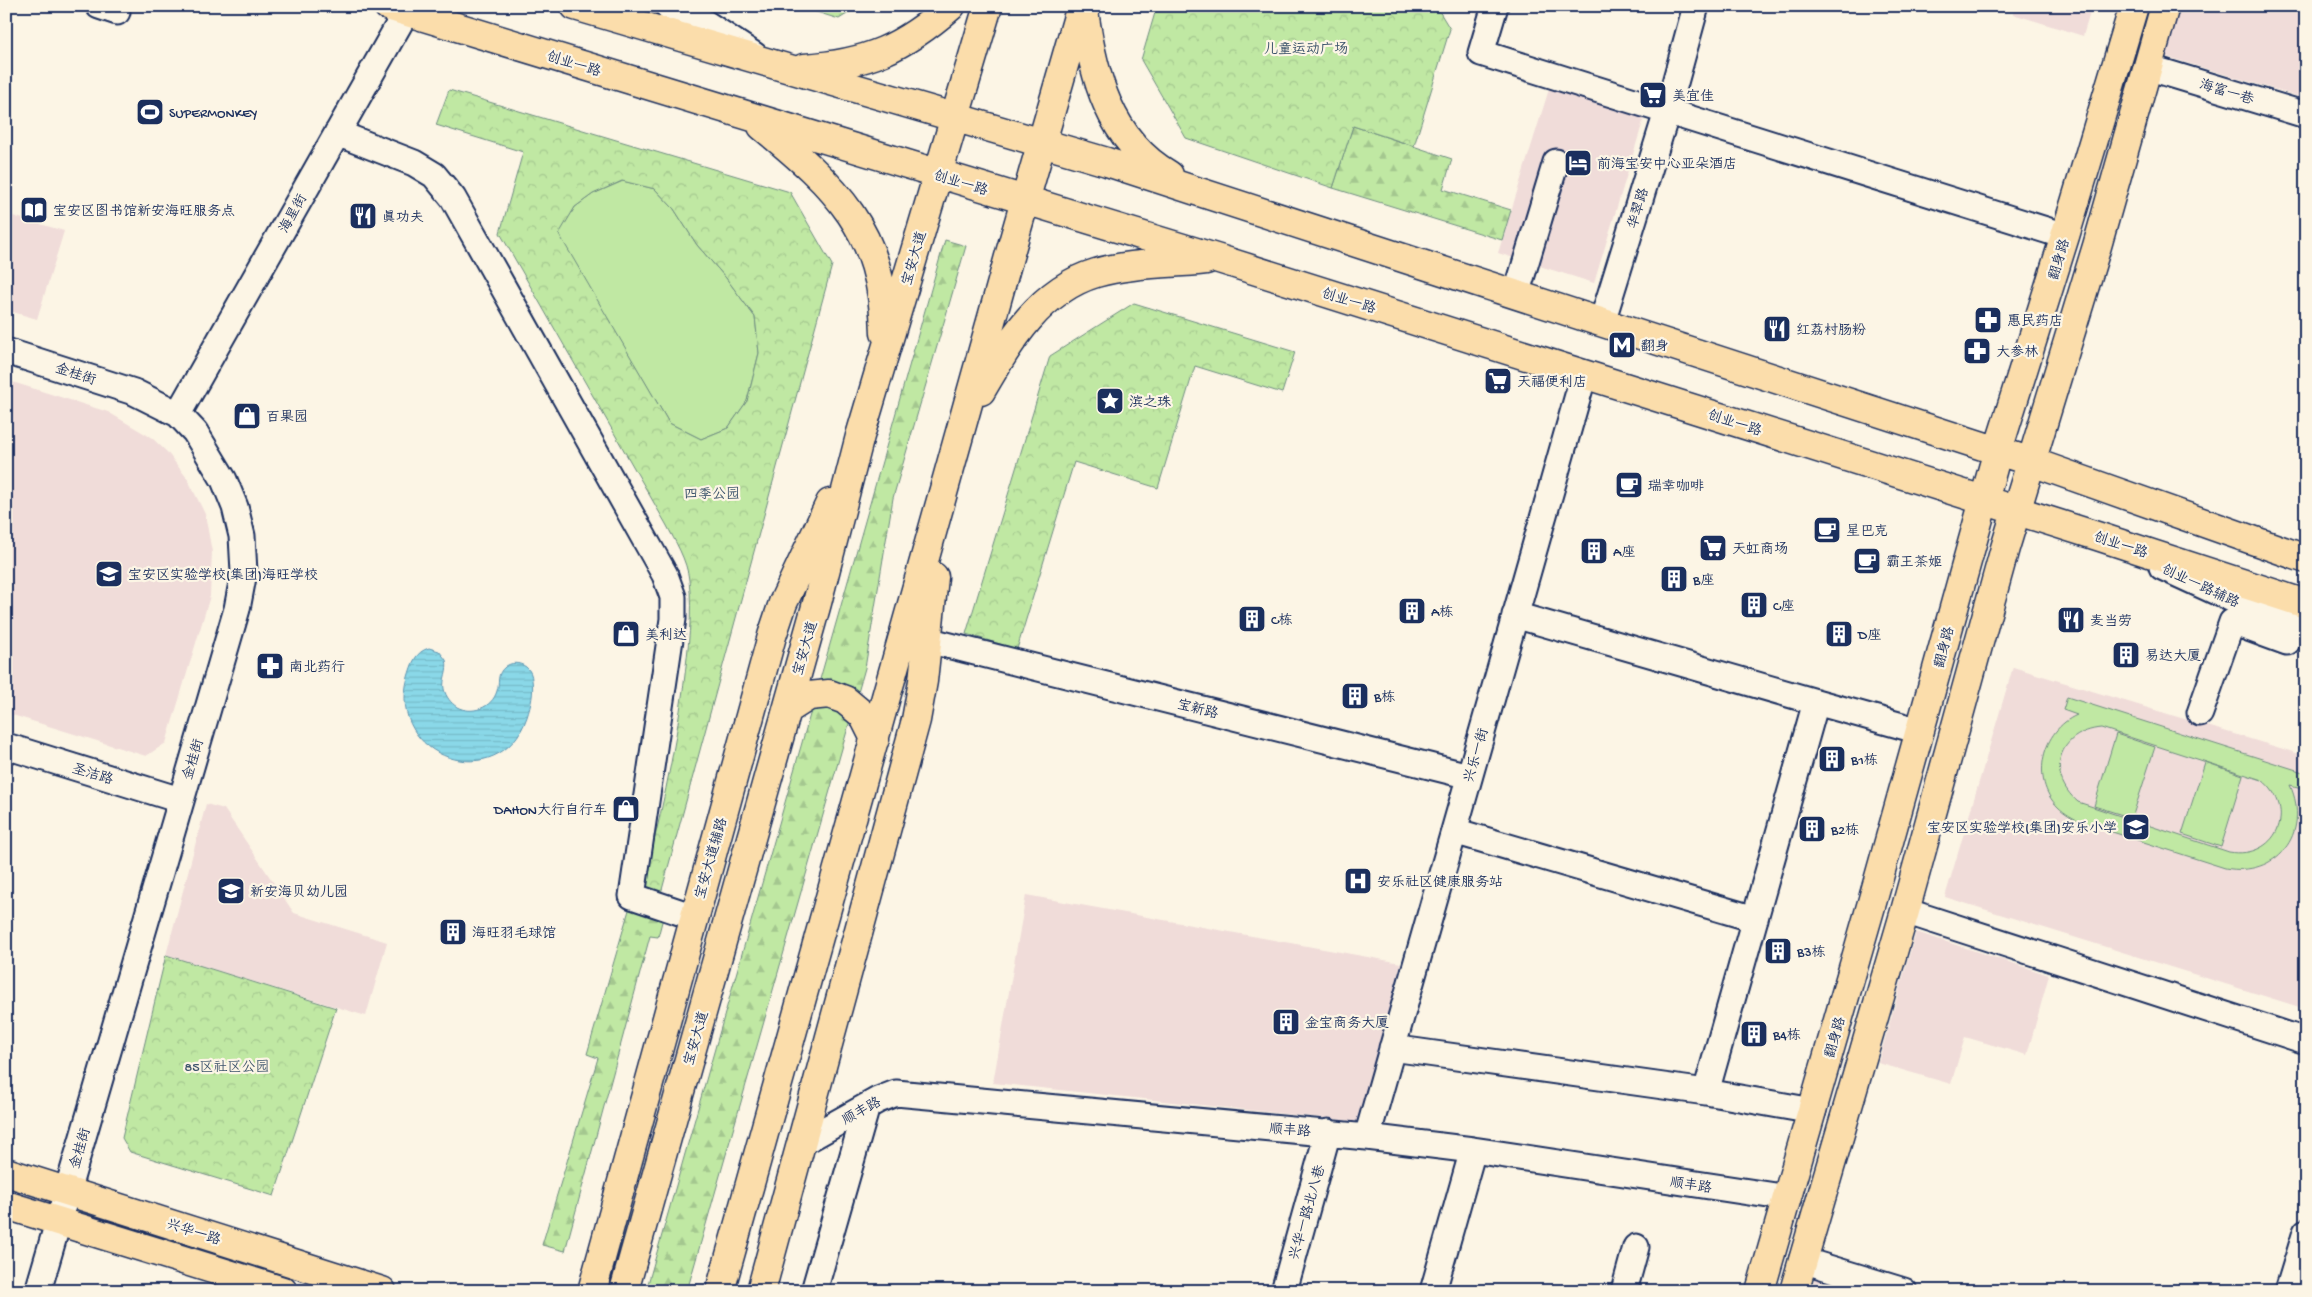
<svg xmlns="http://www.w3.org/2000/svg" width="2312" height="1297" font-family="'Gochi Hand','LXGW WenKai TC',sans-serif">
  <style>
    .built { fill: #f0dcd9 }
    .grass { fill: #c0e8a3; stroke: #6e8c80; fill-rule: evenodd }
    .forest { fill: url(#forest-firs); stroke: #6e8c80 }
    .park { fill: url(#park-crowns); stroke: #6e8c80; fill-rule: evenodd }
    .water { fill: url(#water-rules); stroke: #5e94b1 }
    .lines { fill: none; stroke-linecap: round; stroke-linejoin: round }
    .minor-casing { stroke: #1b2f5e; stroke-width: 29 }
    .major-casing { stroke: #1b2f5e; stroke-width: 31 }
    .minor { stroke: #fcf5e5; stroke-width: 25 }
    .major { stroke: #fbddab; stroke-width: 28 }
    .labels { text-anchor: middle; stroke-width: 4.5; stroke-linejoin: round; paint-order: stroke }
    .park-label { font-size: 14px; fill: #3c546c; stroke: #fcf5e5 }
    .street-label { font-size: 14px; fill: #1b2f5e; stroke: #fcf5e5 }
    .poi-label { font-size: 14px; fill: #1b2f5e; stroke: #fcf5e5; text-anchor: start }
  </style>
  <defs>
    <pattern id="forest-firs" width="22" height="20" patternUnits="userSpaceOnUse" patternTransform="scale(1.25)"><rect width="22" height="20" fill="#c0e8a3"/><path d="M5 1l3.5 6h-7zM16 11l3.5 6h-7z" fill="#a4c78f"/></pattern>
    <pattern id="park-crowns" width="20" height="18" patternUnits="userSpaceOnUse" patternTransform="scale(1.25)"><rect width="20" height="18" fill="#c0e8a3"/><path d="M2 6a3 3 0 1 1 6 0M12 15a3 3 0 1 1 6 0" fill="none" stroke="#a4c78f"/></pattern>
    <pattern id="water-rules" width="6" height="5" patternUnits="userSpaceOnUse" patternTransform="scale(1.25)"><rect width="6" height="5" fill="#8ad8e8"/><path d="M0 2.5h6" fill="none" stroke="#76bac9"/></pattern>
  </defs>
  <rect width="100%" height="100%" fill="#fcf5e5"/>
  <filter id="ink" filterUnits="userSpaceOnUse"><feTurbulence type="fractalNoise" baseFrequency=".02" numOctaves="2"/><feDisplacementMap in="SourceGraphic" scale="10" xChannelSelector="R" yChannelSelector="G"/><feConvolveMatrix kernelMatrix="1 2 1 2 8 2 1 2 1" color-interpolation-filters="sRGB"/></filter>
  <g filter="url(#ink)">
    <path class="built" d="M2015 6H2092L2083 36 2013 14Z
      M2178 6H2306V99L2164 56Z
      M1550 86 1645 115 1594 283 1498 253Z
      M6 214 64 231 37 319 6 310Z
      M6 380 108 412 152 438 167 452 187 478 205 514 212 552 210 596 166 743 146 756 6 713Z
      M2013 667 2306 756V1009L1945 897Z
      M206 804 224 809 294 913 387 942 366 1016 166 955Z
      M1026 895 1401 963 1360 1122 993 1083Z
      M1916 932 2049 975 2027 1055 1965 1037 1951 1084 1878 1063Z
      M1815 1276 1862 1291H1811Z"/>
    <path class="grass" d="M623 181 655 189 674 209 697 245 726 278 755 317 759 353 747 401 728 428 701 439 669 423 558 234 575 207 593 194Z
      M2067 697 2306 773V789L2290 785C2312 834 2276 878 2225 868L2081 822C2073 818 2065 814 2058 807 2030 780 2042 730 2077 715L2063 710ZM2101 728 2262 780C2299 810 2276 860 2229 852L2078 802C2045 774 2058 732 2101 728Z
      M2116 734 2155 747 2132 818 2094 806Z
      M2205 762 2243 775 2221 847 2182 834Z"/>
    <path class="forest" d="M1353 126 1452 159 1443 189 1511 210 1502 240 1333 188Z
      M945 240 966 246 893 498 865 668 687 1291H646Z
      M631 903 664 914 658 937 650 936 565 1251 542 1245 598 1058 587 1054Z"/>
    <path class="park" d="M797 6H860L839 19Z
      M1157 6H1436L1450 29 1414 146 1353 126 1333 188 1186 138 1141 60Z
      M449 90 790 192 832 265 660 897 641 892C660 821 674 757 684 683 688 649 693 614 689 580 687 560 675 541 666 524L500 233 523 152 436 125ZM622 181 655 189 674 209 697 245 726 278 755 317 759 353 747 401 728 428 701 439 669 423 559 234 575 207 593 194Z
      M1134 303 1295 352 1282 393 1195 366 1158 488 1074 462 1017 649 966 634 1050 356Z
      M166 955 336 1008 274 1196 130 1152 122 1138Z"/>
    <path class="water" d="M429 648 439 651 446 660C449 670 442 679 444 689 446 697 451 703 457 707 472 715 492 708 497 691 500 682 496 674 505 667 511 662 519 662 526 667 530 670 532 675 532 680 534 692 531 705 527 717 500 797 385 758 408 677 412 664 415 652 429 648Z"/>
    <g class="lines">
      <defs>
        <path id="minor" d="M99 6 117 12
          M668 6 696 17 754 55
          M1495 6 1481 53 2065 236
          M2147 67 2306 115
          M337 133 414 163 434 175 453 198 665 575 673 597V619L632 896 694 917
          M1516 295 1556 162
          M1602 322 1667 112 1696 6
          M6 351 134 392 178 414 195 432 224 480 235 507 242 536 244 572 237 609 38 1291
          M178 414 406 12
          M2162 567 2306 633
          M1515 615 1816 702
          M927 640 1469 776
          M2200 713 2232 622 2287 642
          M6 746 180 800
          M1454 831 1755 919
          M1905 911 2306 1041
          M1392 1048 1706 1092 1816 702 1920 731
          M1706 1092 1813 1111
          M1367 1137 1584 374
          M801 1143 878 1100 896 1093 1367 1137 1473 1150 1788 1198
          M1802 1260 1904 1291
          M814 1291 867 1106
          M1284 1291 1328 1132
          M1433 1291 1473 1150
          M1624 1291 1636 1247
          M2288 1291 2306 1232"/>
        <path id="major" d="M388 6 1219 259 2097 536 2306 604
          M575 6 1107 162 2032 462 2306 559
          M1084 11C1093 75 1109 140 1169 175
          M804 68C867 64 903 48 951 6
          M762 126C836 187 883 230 885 333
          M981 391C1009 343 1039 290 1096 273 1129 263 1171 264 1206 260
          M787 710 809 696 829 694 845 700 863 715 875 739
          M6 1172 382 1291
          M6 1205 283 1291
          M592 1291 772 636 783 603 830 503
          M624 1291 817 603 860 436 988 6
          M720 1291 1012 246 1081 6
          M761 1291 916 720 923 681 934 577
          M1760 1291 1873 899 1998 450 2065 236 2134 6
          M1794 1291 1905 911 2005 548 2097 246 2165 6"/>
      </defs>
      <use href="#minor" class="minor-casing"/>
      <use href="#major" class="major-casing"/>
      <use href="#minor" class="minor"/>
      <use href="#major" class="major"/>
    </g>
  </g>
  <defs>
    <symbol id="supermarket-square" viewBox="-11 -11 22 22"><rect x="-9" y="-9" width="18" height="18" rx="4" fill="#1b2f5e" stroke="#fcf5e5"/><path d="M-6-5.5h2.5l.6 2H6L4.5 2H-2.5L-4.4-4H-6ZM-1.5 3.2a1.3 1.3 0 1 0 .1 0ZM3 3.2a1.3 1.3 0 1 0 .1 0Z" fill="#fff"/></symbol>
    <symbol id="stadium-square" viewBox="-11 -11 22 22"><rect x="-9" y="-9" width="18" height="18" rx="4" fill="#1b2f5e" stroke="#fcf5e5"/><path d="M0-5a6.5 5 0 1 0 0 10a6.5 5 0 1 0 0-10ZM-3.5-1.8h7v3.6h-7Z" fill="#fff"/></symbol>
    <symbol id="hotel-square" viewBox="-11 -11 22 22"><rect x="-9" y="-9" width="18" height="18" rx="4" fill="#1b2f5e" stroke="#fcf5e5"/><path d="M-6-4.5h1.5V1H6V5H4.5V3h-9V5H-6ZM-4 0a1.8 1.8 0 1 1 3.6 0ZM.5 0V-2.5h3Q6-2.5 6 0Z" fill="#fff"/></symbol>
    <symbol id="library-square" viewBox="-11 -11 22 22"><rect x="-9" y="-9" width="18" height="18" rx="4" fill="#1b2f5e" stroke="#fcf5e5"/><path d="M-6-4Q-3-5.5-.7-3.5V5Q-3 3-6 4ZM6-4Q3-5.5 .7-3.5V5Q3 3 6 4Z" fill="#fff"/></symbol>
    <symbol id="restaurant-square" viewBox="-11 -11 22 22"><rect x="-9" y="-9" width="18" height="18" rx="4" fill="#1b2f5e" stroke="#fcf5e5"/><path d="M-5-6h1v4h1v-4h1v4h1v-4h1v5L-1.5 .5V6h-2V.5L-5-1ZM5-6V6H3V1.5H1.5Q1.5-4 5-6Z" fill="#fff"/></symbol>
    <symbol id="pharmacy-square" viewBox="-11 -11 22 22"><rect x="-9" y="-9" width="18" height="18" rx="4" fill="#1b2f5e" stroke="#fcf5e5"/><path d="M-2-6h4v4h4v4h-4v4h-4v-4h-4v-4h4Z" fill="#fff"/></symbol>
    <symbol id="metro-square" viewBox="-11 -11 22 22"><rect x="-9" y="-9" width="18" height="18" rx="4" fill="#1b2f5e" stroke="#fcf5e5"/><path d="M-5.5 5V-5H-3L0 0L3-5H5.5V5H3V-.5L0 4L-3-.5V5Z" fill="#fff"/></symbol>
    <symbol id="sight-square" viewBox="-11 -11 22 22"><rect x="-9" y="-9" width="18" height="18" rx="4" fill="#1b2f5e" stroke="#fcf5e5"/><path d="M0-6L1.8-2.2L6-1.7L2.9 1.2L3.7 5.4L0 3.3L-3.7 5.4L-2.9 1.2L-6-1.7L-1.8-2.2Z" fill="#fff"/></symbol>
    <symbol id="shop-square" viewBox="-11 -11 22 22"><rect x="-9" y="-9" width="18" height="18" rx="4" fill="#1b2f5e" stroke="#fcf5e5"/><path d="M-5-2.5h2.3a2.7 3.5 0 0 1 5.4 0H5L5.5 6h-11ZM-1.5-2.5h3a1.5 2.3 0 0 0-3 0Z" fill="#fff"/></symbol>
    <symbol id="cafe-square" viewBox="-11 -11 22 22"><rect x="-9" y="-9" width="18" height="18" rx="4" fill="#1b2f5e" stroke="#fcf5e5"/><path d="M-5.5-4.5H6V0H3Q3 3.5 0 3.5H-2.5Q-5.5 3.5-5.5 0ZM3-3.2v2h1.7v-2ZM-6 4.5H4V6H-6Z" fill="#fff"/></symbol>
    <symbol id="building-square" viewBox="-11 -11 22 22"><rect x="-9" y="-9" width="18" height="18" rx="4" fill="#1b2f5e" stroke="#fcf5e5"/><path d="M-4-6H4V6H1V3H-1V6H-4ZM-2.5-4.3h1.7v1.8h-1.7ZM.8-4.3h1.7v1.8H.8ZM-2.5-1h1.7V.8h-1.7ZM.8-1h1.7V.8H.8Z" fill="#fff"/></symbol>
    <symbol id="school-square" viewBox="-11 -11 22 22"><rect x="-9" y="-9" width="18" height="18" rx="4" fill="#1b2f5e" stroke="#fcf5e5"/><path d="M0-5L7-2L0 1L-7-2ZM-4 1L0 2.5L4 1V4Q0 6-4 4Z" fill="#fff"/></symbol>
    <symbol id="hospital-square" viewBox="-11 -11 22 22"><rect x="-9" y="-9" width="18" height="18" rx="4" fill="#1b2f5e" stroke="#fcf5e5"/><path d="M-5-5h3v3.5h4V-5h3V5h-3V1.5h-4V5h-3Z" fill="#fff"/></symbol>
  </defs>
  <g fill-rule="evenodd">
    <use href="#supermarket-square" x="1637" y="79" width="32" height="32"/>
    <use href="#stadium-square" x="134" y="96" width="32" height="32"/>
    <use href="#hotel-square" x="1562" y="147" width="32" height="32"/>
    <use href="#library-square" x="18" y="194" width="32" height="32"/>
    <use href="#restaurant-square" x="347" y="200" width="32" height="32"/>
    <use href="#pharmacy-square" x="1972" y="304" width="32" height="32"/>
    <use href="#restaurant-square" x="1761" y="313" width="32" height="32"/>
    <use href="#metro-square" x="1606" y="329" width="32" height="32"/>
    <use href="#pharmacy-square" x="1961" y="335" width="32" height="32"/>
    <use href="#supermarket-square" x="1482" y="365" width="32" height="32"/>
    <use href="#sight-square" x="1094" y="385" width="32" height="32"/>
    <use href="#shop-square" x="231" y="400" width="32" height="32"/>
    <use href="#cafe-square" x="1613" y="469" width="32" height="32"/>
    <use href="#cafe-square" x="1811" y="514" width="32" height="32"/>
    <use href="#supermarket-square" x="1697" y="532" width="32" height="32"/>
    <use href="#building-square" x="1578" y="535" width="32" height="32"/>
    <use href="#cafe-square" x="1851" y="545" width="32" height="32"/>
    <use href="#school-square" x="93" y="558" width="32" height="32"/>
    <use href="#building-square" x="1658" y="563" width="32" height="32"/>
    <use href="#building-square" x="1738" y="589" width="32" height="32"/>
    <use href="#building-square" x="1396" y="595" width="32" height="32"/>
    <use href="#building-square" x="1236" y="603" width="32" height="32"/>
    <use href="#restaurant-square" x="2055" y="604" width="32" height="32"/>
    <use href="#shop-square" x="610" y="618" width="32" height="32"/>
    <use href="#building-square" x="1823" y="618" width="32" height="32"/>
    <use href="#building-square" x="2110" y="639" width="32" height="32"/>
    <use href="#pharmacy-square" x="254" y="650" width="32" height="32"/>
    <use href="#building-square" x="1339" y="680" width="32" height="32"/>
    <use href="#building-square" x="1816" y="743" width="32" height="32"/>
    <use href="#shop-square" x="610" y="793" width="32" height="32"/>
    <use href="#school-square" x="2120" y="811" width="32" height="32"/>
    <use href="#building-square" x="1796" y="813" width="32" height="32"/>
    <use href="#hospital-square" x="1342" y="865" width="32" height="32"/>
    <use href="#school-square" x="215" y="875" width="32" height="32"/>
    <use href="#building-square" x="437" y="916" width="32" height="32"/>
    <use href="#building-square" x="1762" y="935" width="32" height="32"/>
    <use href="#building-square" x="1270" y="1006" width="32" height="32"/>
    <use href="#building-square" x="1738" y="1018" width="32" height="32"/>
  </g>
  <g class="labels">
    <g class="park-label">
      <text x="1306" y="53">儿童运动广场</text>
      <text x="712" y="498">四季公园</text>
      <text x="227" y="1071">85区社区公园</text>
    </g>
    <g class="street-label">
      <text transform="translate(574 63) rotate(17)" y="5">创业一路</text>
      <text transform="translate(2227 91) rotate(17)" y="5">海富一巷</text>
      <text transform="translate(961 182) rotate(17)" y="5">创业一路</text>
      <text transform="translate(1637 208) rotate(-73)" y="5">华翠路</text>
      <text transform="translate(292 213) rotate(-61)" y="5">海星街</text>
      <text transform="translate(913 258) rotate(-74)" y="5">宝安大道</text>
      <text transform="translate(2058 259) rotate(-73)" y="5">翻身路</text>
      <text transform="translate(1349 300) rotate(17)" y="5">创业一路</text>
      <text transform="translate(76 373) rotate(18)" y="5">金桂街</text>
      <text transform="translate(1735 422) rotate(18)" y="5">创业一路</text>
      <text transform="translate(2121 544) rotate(18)" y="5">创业一路</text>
      <text transform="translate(2201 585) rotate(25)" y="5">创业一路辅路</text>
      <text transform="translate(1943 647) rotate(-75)" y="5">翻身路</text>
      <text transform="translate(804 648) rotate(-74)" y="5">宝安大道</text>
      <text transform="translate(1198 708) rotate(14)" y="5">宝新路</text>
      <text transform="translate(1475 755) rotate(-74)" y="5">兴乐一街</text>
      <text transform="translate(192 759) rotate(-73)" y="5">金桂街</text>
      <text transform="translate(93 773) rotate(17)" y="5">圣洁路</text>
      <text transform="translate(710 858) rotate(-74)" y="5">宝安大道辅路</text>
      <text transform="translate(1834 1037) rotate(-74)" y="5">翻身路</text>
      <text transform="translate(695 1038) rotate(-74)" y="5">宝安大道</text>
      <text transform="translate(861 1110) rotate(-29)" y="5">顺丰路</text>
      <text transform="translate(1290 1129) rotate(5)" y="5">顺丰路</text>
      <text transform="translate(79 1148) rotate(-74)" y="5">金桂街</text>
      <text transform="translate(1691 1184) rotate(9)" y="5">顺丰路</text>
      <text transform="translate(1306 1212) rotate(-74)" y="5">兴华一路北八巷</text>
      <text transform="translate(194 1231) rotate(18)" y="5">兴华一路</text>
    </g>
    <g class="poi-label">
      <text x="1672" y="100">美宜佳</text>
      <text x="169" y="117">SUPERMONKEY</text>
      <text x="1597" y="168">前海宝安中心亚朵酒店</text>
      <text x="53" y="215">宝安区图书馆新安海旺服务点</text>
      <text x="382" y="221">真功夫</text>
      <text x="2007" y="325">惠民药店</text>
      <text x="1796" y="334">红荔村肠粉</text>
      <text x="1641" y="350">翻身</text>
      <text x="1996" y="356">大参林</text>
      <text x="1517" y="386">天福便利店</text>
      <text x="1129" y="406">滨之珠</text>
      <text x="266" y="421">百果园</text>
      <text x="1648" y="490">瑞幸咖啡</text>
      <text x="1846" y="535">星巴克</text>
      <text x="1732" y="553">天虹商场</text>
      <text x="1613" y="556">A座</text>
      <text x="1886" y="566">霸王茶姬</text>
      <text x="128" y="579">宝安区实验学校(集团)海旺学校</text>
      <text x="1693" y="584">B座</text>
      <text x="1773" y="610">C座</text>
      <text x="1431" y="616">A栋</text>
      <text x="1271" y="624">C栋</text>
      <text x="2090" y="625">麦当劳</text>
      <text x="645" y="639">美利达</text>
      <text x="1858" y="639">D座</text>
      <text x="2145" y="660">易达大厦</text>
      <text x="289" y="671">南北药行</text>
      <text x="1374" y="701">B栋</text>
      <text x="1851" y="764">B1栋</text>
      <text x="607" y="814" text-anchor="end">DAHON大行自行车</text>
      <text x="2117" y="832" text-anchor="end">宝安区实验学校(集团)安乐小学</text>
      <text x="1831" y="834">B2栋</text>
      <text x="1377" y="886">安乐社区健康服务站</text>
      <text x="250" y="896">新安海贝幼儿园</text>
      <text x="472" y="937">海旺羽毛球馆</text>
      <text x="1797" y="956">B3栋</text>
      <text x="1305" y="1027">金宝商务大厦</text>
      <text x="1773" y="1039">B4栋</text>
    </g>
  </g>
  <rect width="2312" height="1297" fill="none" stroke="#fcf5e5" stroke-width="25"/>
  <rect x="12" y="12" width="2287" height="1272" fill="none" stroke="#1b2f5e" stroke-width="2" filter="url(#ink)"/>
</svg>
